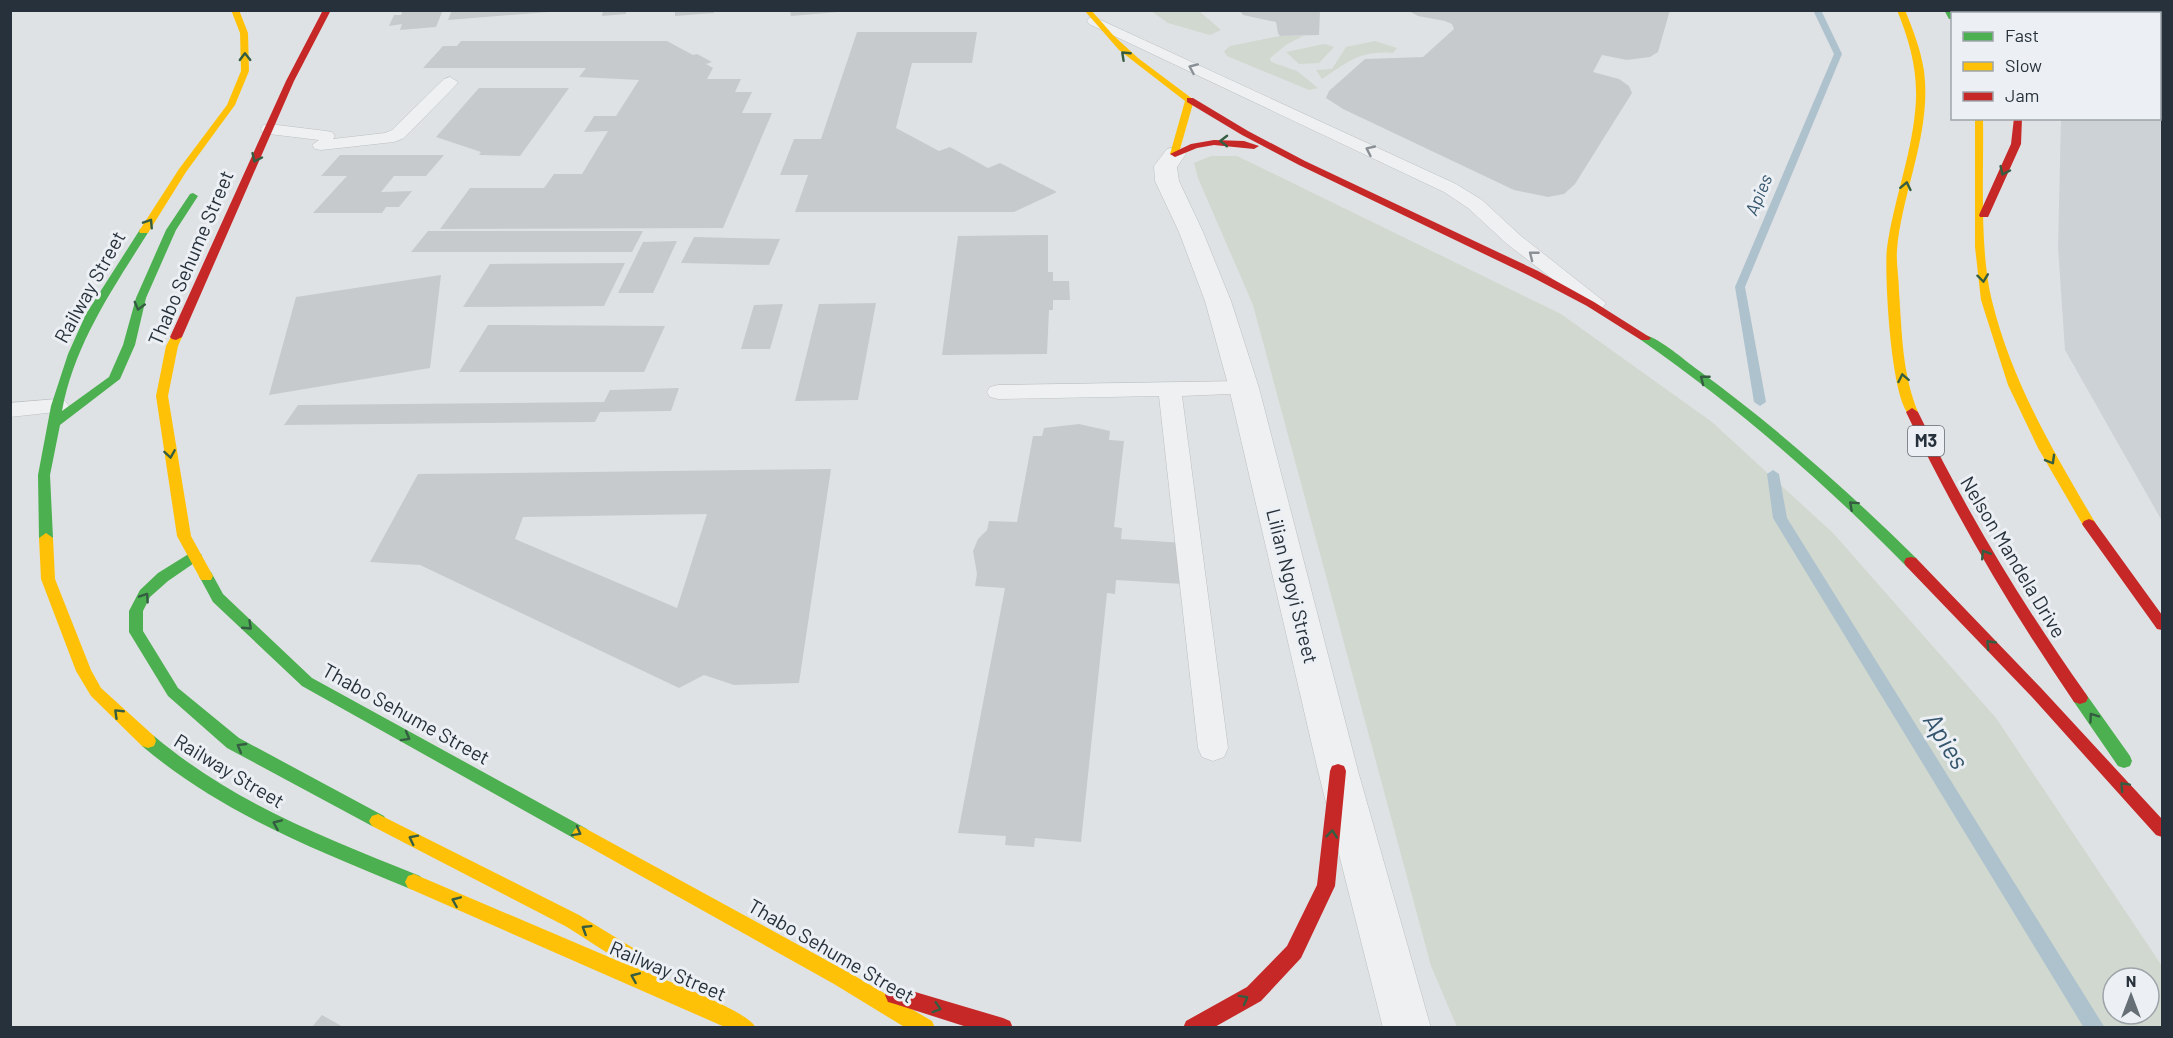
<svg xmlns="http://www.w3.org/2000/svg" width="2173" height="1038" font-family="Barlow,sans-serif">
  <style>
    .built { fill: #cdd2d7 }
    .green { fill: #d1d8cf; fill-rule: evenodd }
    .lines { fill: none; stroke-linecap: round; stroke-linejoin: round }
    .stream { fill: #aec2ce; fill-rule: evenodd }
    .building { fill: #c7cacc; fill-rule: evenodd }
    .lane-casing { stroke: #bdc0c2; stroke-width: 1 }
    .street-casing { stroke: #bdc0c2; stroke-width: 1 }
    .lane { fill: #eef0f1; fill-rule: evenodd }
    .street { fill: #eef0f1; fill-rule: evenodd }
    .fast { fill: #4caf50; fill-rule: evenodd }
    .slow { fill: #ffc107; fill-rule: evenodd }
    .jam { fill: #c62828; fill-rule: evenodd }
    .oneway { stroke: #345d42 }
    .oneway2 { stroke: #8a9096 }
    .labels { text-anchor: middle; stroke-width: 6; stroke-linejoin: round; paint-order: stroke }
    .far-water-label { font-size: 18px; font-style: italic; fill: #34556d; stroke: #ecf0f4 }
    .shield { fill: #ecf0f4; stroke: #626a72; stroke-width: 1.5 }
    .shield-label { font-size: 18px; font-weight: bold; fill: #27313b }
    .street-label { font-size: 20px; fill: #27313b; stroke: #ecf0f4 }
    .near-water-label { font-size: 26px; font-style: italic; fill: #34556d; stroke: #ecf0f4 }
  </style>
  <rect width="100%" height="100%" fill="#dfe2e4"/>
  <path class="built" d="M2021 11H2162V521L2065 350 2058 247 2061 119 2160 118V14H2023Z"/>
  <path class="green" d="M1151 11H1199L1221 30 1210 35 1168 23Z
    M1280 36H1303L1286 45 1270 58 1271 62 1297 71 1318 88 1309 90 1227 56 1224 51 1230 46Z
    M1375 41 1397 48 1393 53C1360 50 1348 62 1322 79L1316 70 1332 69 1346 47Z
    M1324 44 1334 47 1319 63 1299 64 1286 52Z
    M1211 156H1237L1561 314 1712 422 1833 533 1996 718 2162 966V1027H1457L1431 966 1253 305 1198 178 1194 163ZM2113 978H2149V1014H2113Z"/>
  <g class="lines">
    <path class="stream" d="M1813 10H1821L1842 54 1745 287 1766 402 1760 406 1754 402 1735 287 1834 54Z
      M1773 470 1779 474 1787 518 2105 1028H2084L1773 518 1767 474Z"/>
  </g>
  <path class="building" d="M403 10H443L436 27 400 30 402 24 389 26 394 15H401Z
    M452 10H549V12L448 20Z
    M603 10H626V14L602 16Z
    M675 10H714V13L675 16Z
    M790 10H838V12L791 16Z
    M1239 10 1320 12 1319 35 1280 36 1278 33 1276 22 1243 15Z
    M1407 10H1670L1658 52 1650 57 1627 60 1602 55 1593 72 1619 79 1629 86 1632 93 1575 184 1564 194 1548 197 1514 190 1343 109 1326 98 1329 91 1365 59 1423 57 1454 29 1452 24 1445 21 1418 16Z
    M857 32H977L972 63H912L896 128 939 151 950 147 988 168 1000 163 1057 192 1014 212H795L808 175H780L794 139H821Z
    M461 41H667L693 55 697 54 712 62 706 64 713 68 707 79H741L735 92H752L742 113H772L723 228 440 229 470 188H544L554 174H582L608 131 584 132 594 116H616L639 80 579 77 586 68H423L443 46H457Z
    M479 88H569L520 156 479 155 481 152 436 137Z
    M340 155H444L426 176H394L381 192 412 191 399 207H386L382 213H313L347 176H321Z
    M428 231H643L632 252H411Z
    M1048 235V272H1053V281H1069L1070 300H1053V310H1049L1047 354 942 355 958 236Z
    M694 237 780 239 769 265 681 263Z
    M677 241 653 293H618L643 242Z
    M625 263 604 306 463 307 490 264Z
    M441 275 430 368 269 395 296 297Z
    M876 303 858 400 795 401 819 304Z
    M783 304 770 349H741L754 305Z
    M488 325 665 326 644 372H459Z
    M679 388 671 411 600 412 595 422 284 425 298 405 604 402 610 390Z
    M1079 424 1110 431 1109 440 1124 441 1114 527 1122 528 1121 539 1185 543 1183 584 1116 580 1115 594 1107 593 1081 842 1035 838 1034 847 1005 845 1006 836 958 833 1005 588 975 586 977 574 973 551 978 539 987 530 989 521 1017 522 1033 436H1042L1044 428Z
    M831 469 799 683 734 685 704 675 679 688 420 565 370 562 418 474ZM707 514 677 608 515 539 523 517Z
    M322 1015 345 1028H311Z"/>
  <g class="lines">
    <defs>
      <path id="lane" d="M1094 17 1456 184 1482 200 1521 236 1606 303 1603 307 1596 309 1589 307 1507 244 1468 208 1444 192 1089 24 1087 21 1089 18Z
        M450 77 458 82 456 85 404 138 394 142 321 150 315 149 312 145 319 140 269 134 263 133 261 129 263 125 269 124 326 131 332 132 335 136 333 139 385 133 392 130 444 79Z
        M1244 381 1252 383 1255 388 1252 393 1182 396 1228 748 1224 757 1213 761 1202 757 1198 748 1159 396 998 399 990 397 987 392 990 387 998 385Z
        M57 399 65 401 69 406 65 411 10 417V403Z"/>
      <path id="street" d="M1175 147 1183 149 1186 154 1177 167 1179 181 1203 232 1231 301 1259 388 1358 771 1431 1028H1383L1318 771 1229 388 1205 301 1179 232 1155 181 1154 166 1167 149Z"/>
    </defs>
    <use href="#lane" class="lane-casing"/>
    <use href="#street" class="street-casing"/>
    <use href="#lane" class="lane"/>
    <use href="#street" class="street"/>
    <path class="fast" d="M1944 10H1951L1952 19H1949Z
      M193 193 198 196 176 230 146 298 135 345 120 379 60 425 50 475 53 538 46 543 41 541 39 538 38 475 51 406 68 354 86 314 139 231 140 229H148L149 231C114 287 74 344 62 411L109 377 123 345 136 298 166 230 190 194Z
      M1645 335C1661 339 1684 360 1698 370 1776 427 1848 491 1916 558L1918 562 1916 566H1906C1824 482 1737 407 1641 340V336Z
      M195 550 202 555 200 559 168 581 150 597 143 611V631L178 688 239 738 384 816 387 821 384 826 378 828 372 826 227 748 168 696 129 632V611L140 590 158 573Z
      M206 571 211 572 223 594 312 678 587 829 590 834 587 839 581 842 575 839 302 686 213 602 199 576 201 572Z
      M2080 692 2086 694 2130 756 2132 761 2130 766 2124 768 2118 766 2074 702 2072 698 2074 694Z
      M148 734 154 736C235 804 324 837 420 876L423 882 420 888 414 890 408 888C312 848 223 814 142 746L140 741 142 736Z"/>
    <path class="slow" d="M231 10H239L248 33 249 71 235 105 186 172 148 233H140L139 231 179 169 227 105 241 71 240 33Z
      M1084 10H1091L1113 35 1138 58 1194 100 1178 156 1170 154 1185 101 1119 50Z
      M1897 10H1905C1913 30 1921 50 1924 71 1932 132 1902 191 1897 250 1896 264 1899 278 1899 291 1902 333 1902 373 1918 412L1912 416C1891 410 1884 271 1887 248 1894 198 1914 149 1916 99 1917 67 1909 40 1897 10Z
      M1975 118H1983C1984 173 1979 249 1992 301 2012 382 2054 453 2096 524L2089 529 2084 527 2038 448 2008 385 1981 300 1975 247Z
      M176 334 182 337 178 346 168 396 191 536 213 576 211 580H201L177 536 156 396 166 346 172 335Z
      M46 533 53 538 55 579 91 670 101 688 154 736 156 741 154 746 148 748 142 746 91 696 76 671 41 579 39 538Z
      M378 814 579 915 643 954 645 960 643 966 637 968C659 978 748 1010 756 1028H727L408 888 405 882 408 876 414 874 623 963 567 927 372 826 369 821 372 816Z
      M581 826 848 972 932 1021 935 1028H906L834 984 575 839 572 834 575 829Z"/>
    <path class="jam" d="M323 10H331L294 81 182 337 176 340 172 339 170 337 286 81Z
      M1980 10H1987L1989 14H1982Z
      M1187 98H1193L1248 131 1305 161 1538 271 1594 302 1651 338 1649 340H1641L1587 306 1530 276 1299 165 1242 135 1187 102Z
      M2014 118H2022L2021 144 1989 215 1988 217H1980L1979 215 2011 144Z
      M1214 140 1244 141 1259 146 1254 149 1214 145 1197 148 1175 157 1170 154 1191 144Z
      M1912 408 1918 412C1966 511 2022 604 2086 694L2088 698 2086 702 2080 704 2074 702C2011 610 1954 514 1906 412Z
      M2089 519 2094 521 2162 615V630L2157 629 2084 527 2082 524 2084 521Z
      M1911 557 1916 558 2041 688 2162 819V837L2156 835 2031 696 1906 566 1904 562 1906 558Z
      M1338 764 1344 766 1346 771 1335 886 1301 958 1261 1001 1213 1028H1183L1186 1021 1247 987 1287 946 1317 885 1330 771 1332 766Z
      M895 986 1003 1018 1010 1021 1013 1028H970L895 1004 888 1002 885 995 888 988Z"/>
  </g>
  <defs><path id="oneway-chevron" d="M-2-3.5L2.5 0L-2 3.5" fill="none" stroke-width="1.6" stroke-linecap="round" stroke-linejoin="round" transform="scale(1.5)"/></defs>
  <g class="oneway">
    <use href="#oneway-chevron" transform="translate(1125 55) rotate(-137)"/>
    <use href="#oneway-chevron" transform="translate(245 57) rotate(-91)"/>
    <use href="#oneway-chevron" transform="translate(1224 141) rotate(-179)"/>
    <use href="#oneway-chevron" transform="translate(256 158) rotate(115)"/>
    <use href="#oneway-chevron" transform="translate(2004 171) rotate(115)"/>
    <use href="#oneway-chevron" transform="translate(1906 186) rotate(-78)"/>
    <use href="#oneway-chevron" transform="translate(149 223) rotate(-57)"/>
    <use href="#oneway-chevron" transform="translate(1983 278) rotate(83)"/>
    <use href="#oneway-chevron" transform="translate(139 306) rotate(105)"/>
    <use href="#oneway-chevron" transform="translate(1903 378) rotate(-101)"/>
    <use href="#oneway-chevron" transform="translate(1704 379) rotate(-142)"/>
    <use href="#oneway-chevron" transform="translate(170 454) rotate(81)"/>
    <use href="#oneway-chevron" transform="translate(2051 460) rotate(60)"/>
    <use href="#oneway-chevron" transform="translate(1853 505) rotate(-138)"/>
    <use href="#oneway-chevron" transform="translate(1985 554) rotate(-122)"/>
    <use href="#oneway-chevron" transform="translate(145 597) rotate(-56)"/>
    <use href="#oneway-chevron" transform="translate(248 626) rotate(43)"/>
    <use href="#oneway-chevron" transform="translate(1990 644) rotate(-134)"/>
    <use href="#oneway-chevron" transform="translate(118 713) rotate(-136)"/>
    <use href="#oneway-chevron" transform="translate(2093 717) rotate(-125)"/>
    <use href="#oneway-chevron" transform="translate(406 737) rotate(29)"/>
    <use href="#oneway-chevron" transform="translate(241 747) rotate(-150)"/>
    <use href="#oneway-chevron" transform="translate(2124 786) rotate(-133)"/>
    <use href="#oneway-chevron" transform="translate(277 824) rotate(-157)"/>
    <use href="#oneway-chevron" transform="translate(577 832) rotate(29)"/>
    <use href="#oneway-chevron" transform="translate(1332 834) rotate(-84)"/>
    <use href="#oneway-chevron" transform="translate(413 839) rotate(-153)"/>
    <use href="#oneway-chevron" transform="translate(456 901) rotate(-157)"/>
    <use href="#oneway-chevron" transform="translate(586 929) rotate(-148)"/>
    <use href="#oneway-chevron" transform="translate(635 977) rotate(-157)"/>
    <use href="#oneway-chevron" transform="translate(1244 999) rotate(-29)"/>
    <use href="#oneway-chevron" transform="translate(937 1008) rotate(17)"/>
  </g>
  <g class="oneway2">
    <use href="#oneway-chevron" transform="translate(1193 68) rotate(-156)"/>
    <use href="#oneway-chevron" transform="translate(1370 150) rotate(-155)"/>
    <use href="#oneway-chevron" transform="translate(1533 255) rotate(-142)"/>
  </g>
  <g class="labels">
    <g class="far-water-label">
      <text transform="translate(1759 195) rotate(-67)" y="6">Apies</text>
    </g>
    <rect class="shield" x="1908" y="426" width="36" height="30" rx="4.5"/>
    <g class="shield-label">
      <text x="1926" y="447">M3</text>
    </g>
    <g class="street-label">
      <text transform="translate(191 258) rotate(-67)" y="7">Thabo Sehume Street</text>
      <text transform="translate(90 287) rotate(-61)" y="7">Railway Street</text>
      <text transform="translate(2013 557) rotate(59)" y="7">Nelson Mandela Drive</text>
      <text transform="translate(1292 586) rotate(76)" y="7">Lilian Ngoyi Street</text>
      <text transform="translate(406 714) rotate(29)" y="7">Thabo Sehume Street</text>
      <text transform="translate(229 771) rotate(31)" y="7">Railway Street</text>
      <text transform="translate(831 951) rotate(30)" y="7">Thabo Sehume Street</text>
      <text transform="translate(668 971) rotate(23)" y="7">Railway Street</text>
    </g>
    <g class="near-water-label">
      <text transform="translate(1946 741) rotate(58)" y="9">Apies</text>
    </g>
  </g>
  <rect width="2173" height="1038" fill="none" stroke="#27313b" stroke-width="24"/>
  <rect x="1951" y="12" width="210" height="108" fill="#ecf0f4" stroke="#9da4aa" stroke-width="1.5"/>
  <rect x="1963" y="32" width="30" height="9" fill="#4caf50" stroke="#9da4aa" stroke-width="1.5"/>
  <text x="2005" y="42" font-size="18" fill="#27313b">Fast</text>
  <rect x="1963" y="62" width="30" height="9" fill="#ffc107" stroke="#9da4aa" stroke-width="1.5"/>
  <text x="2005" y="72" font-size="18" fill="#27313b">Slow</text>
  <rect x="1963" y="92" width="30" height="9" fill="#c62828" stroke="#9da4aa" stroke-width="1.5"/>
  <text x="2005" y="102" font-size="18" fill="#27313b">Jam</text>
  <g transform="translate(2131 996)"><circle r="28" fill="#ecf0f4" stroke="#9da4aa" stroke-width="1.5"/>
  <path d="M0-4.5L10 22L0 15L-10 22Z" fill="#676f76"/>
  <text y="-9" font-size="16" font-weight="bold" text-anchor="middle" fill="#27313b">N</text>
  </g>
</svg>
